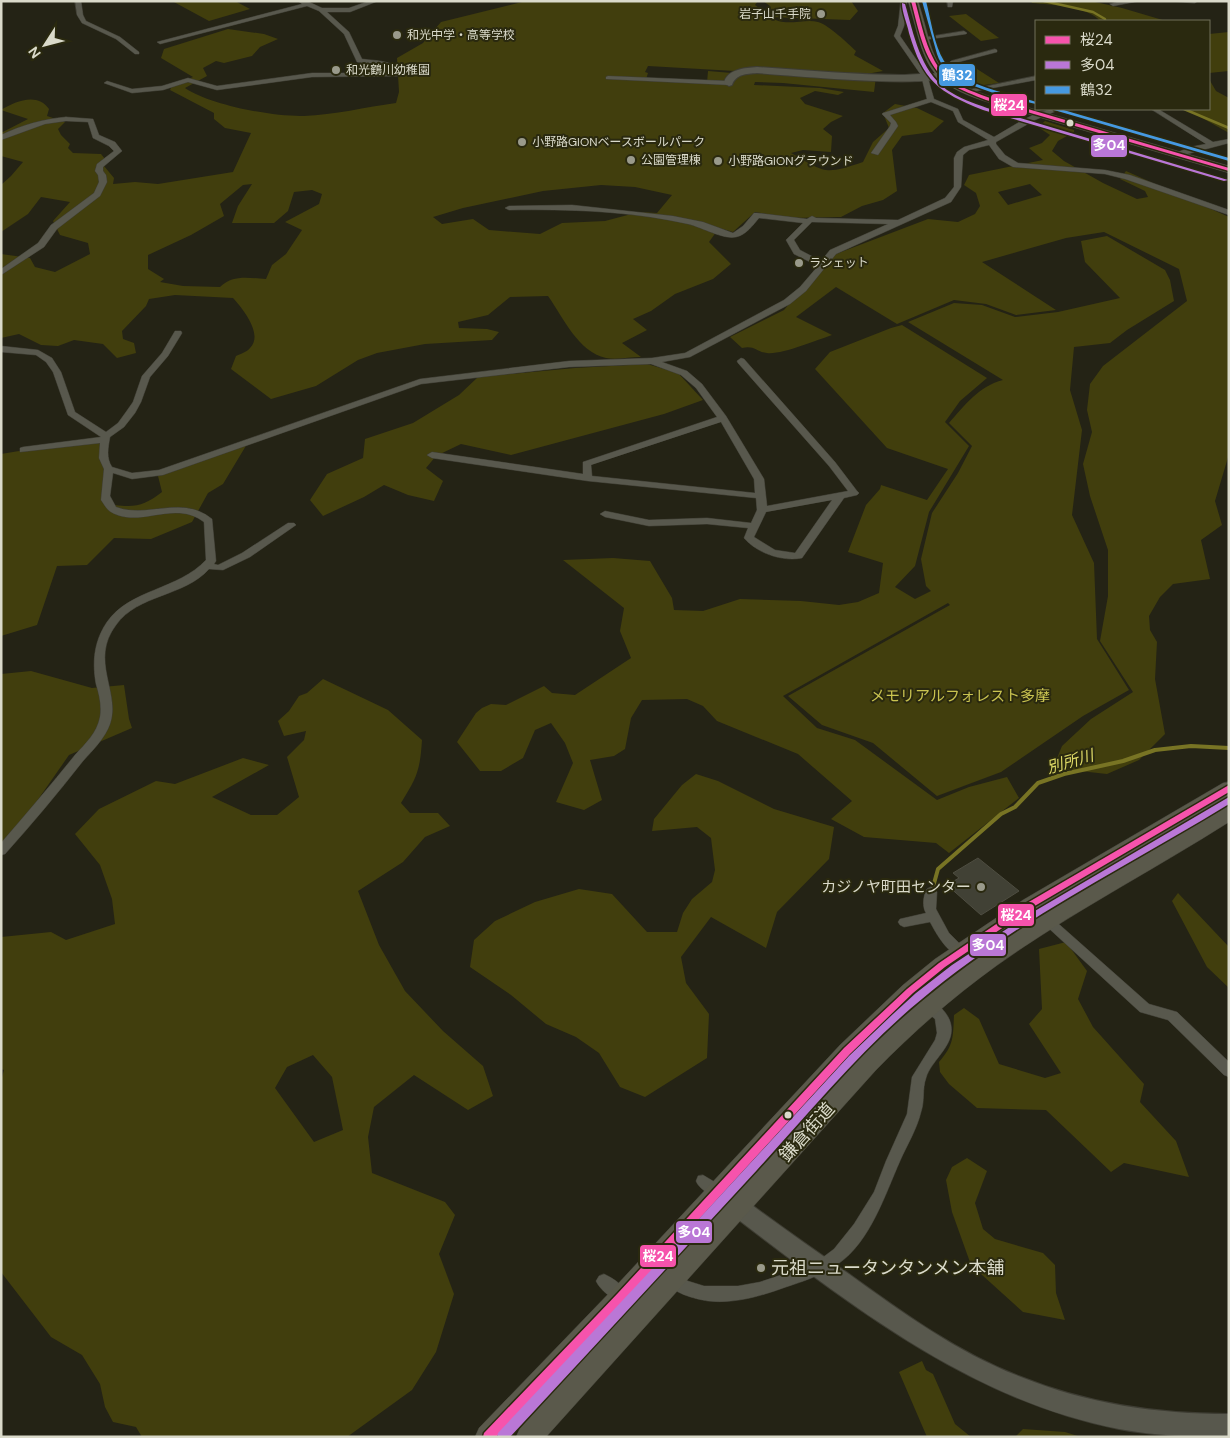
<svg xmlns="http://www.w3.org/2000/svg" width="1230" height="1438" font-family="'DM Sans','Noto Sans JP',sans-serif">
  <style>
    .green { fill: #413e0d; fill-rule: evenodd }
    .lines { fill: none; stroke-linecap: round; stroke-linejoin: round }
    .stream-far1 { stroke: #787424; stroke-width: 2.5 }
    .stream { stroke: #787424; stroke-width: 4 }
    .building { fill: #414135; stroke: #4e4d41 }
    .street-casing { stroke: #3e3d33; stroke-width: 1 }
    .secondary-casing { stroke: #3e3d33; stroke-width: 2 }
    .primary-casing { stroke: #3e3d33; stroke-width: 1 }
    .street { fill: #58584d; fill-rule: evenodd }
    .secondary { fill: #58584d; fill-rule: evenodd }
    .primary { fill: #5a594b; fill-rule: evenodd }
    .bus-1-casing { stroke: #2a290f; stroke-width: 3 }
    .bus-2-casing { stroke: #2a290f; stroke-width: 3 }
    .bus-3-casing { stroke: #2a290f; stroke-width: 3 }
    .bus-1 { fill: #f653ac; fill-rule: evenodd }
    .bus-2 { fill: #ba77d6; fill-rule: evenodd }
    .bus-3 { fill: #4699e1; fill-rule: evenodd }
    .poi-dot { fill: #9a9a8b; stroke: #2a290f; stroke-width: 2 }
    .bus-dot { fill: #dadaca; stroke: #2a290f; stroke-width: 2 }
    .labels { text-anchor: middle; stroke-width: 4; stroke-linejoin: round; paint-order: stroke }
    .far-poi-label { font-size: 12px; fill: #dadaca; stroke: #2a290f; text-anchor: start }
    .park-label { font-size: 15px; fill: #c9c350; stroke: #2a290f }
    .poi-label { font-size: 15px; fill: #dadaca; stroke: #2a290f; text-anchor: end }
    .water-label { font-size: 16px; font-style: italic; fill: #dcd765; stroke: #2a290f }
    .near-street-label { font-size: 18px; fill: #dadaca; stroke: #2a290f }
    .near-poi-label { font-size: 18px; fill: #dadaca; stroke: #2a290f; text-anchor: start }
    .line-badge { stroke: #2a290f; stroke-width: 2 }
    .badge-label { font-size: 14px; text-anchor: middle; font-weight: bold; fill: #fff }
  </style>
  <rect width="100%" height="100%" fill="#242315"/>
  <path class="green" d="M172 1H235L250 9 209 21Z
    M526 1H758L755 5 766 13 770 6 763 1H851L858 11 850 20 771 17C784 28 804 18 818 22 829 25 847 43 856 51L854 55 883 71 861 75 876 77 874 92 783 83 755 82 754 85 820 88 844 92 838 95 815 91 800 98 805 104 843 116 831 122 823 129 832 136 831 152 803 150 791 153C826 173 824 175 863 162L873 142 889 128 883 113 895 104 917 108 944 121 932 132 902 136 892 150 897 191 883 200 862 206 841 217 791 218 755 212 733 232 719 228 709 242 731 264 713 279 675 294 651 311 633 319 647 330 622 343 641 357C630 357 616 360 606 358 578 352 563 317 548 296L510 297 488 315 458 322 459 328 487 329 499 332 492 340 425 344 377 353 358 360 316 386 271 399 231 369 236 356C240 354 247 352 250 348 264 334 242 308 233 298L175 295 149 299 146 306 122 331 123 339 134 343 136 353 117 358 103 344 74 340 58 346 41 345 19 334 1 338V254L30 258 35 267 55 272 90 254 88 243 60 235 53 221 70 202 41 197 28 214 1 232V185L11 176 23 162 1 156V133L28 119 1 110C15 101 38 92 49 109L47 116 65 122 58 129 61 135 70 144 68 148 73 153 101 154 105 159 104 166 114 178 113 184 135 182 158 184 233 172 251 133 225 128 214 119V113L170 90 172 86 193 77 161 58 164 49 228 29 264 34 278 39 260 47 252 56 224 63 216 61 203 68 207 76 185 88C210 105 273 117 304 116 334 115 366 107 396 103L399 92 397 58 423 43 441 22ZM648 66 735 71 746 69 732 73 708 71 707 83 646 79 648 73 645 72ZM252 184 238 206 232 223H274L288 211 294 192 312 190 322 194 319 204 285 222 302 230 286 254 272 265 266 279C249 278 233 274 220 287L183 286 160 282 164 279 148 269V255L191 235 224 216 220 204 243 185ZM601 185 635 187 672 195 657 213 639 212 605 221 562 223 540 234 489 230 473 219 442 224 433 217 463 208 543 191Z
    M1031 1H1091L1122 8 1166 21H1100C1088 6 1051 5 1032 3Z
    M966 14 999 38 981 41 949 16Z
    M1229 32V71L1209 73V34Z
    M966 62 999 83 969 87 947 73 957 64Z
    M1209 79 1216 91 1229 98V133L1186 109H1209Z
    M1045 121 1074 130V132L1058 141 1052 151 1064 161 1103 183 1137 199 1148 197 1145 191 1120 179 1126 171 1229 217V454L1215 501 1222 525 1201 540 1210 579 1173 584 1160 597 1149 616 1150 630 1157 642 1155 679 1165 734 1139 760 1107 774 1053 768 1062 746 1091 719 1133 692 1100 641 1108 596V550L1090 496 1083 464 1092 432 1087 410 1090 384 1103 366 1187 301 1179 269 1104 232 1066 238 982 262 1056 310 1016 315 986 304 954 300 897 324 836 287 796 317 832 335C817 340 781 355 767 353 756 352 755 345 742 348L730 337 784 310 825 262 836 254 928 219 958 222 975 214 980 206 976 193 964 185 969 175 1043 160 1029 148 1042 143 1050 135 1038 127ZM1030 184 1042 195 1008 205 998 192Z
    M1107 236 1165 270 1170 280 1174 301 1127 330 1110 343 1074 347 1070 390 1082 430 1072 515 1094 563 1097 639 1129 690 1083 716 1001 772 937 796 873 743 822 725 788 696 950 605 948 603 783 696 817 728 855 740 937 800 969 787 1007 777 1019 798 949 853 936 843 864 837 831 819 852 801 798 754 717 721 703 706 687 699 642 700 631 718 625 749 614 756 590 760 602 800 584 810 556 802 573 763 565 743 551 723 535 730 523 758 501 771H480L457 742 476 713 482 708 491 704 506 705 544 686 552 693 575 695 631 658 620 631 624 608 563 560 613 558 650 561 672 598 674 610 703 611 740 599 801 601 839 605 858 602 879 593 883 563 848 552 866 505 880 489 881 485 927 500 948 469 887 448 815 369 830 352 891 328 902 325 987 378 960 401 945 422 969 446 929 512 915 566 895 587 915 599 931 591 926 586 921 559 932 513 958 473 972 446 949 423C965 405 979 386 1003 380L908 322 954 303 982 305 1015 317 1058 312 1120 298 1085 262 1081 241Z
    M647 364 678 373 703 400 664 414 511 455 461 444 436 456 426 468 443 481 434 501 408 495 384 485 364 497 323 516 310 500 327 474 363 458 365 439 413 423 459 395 478 377 575 368Z
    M103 441 110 498 115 505C136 508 145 505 162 492L158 476 247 444 223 484 208 493 192 522 151 539 114 538 87 565 57 566 37 625 1 636V454L37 448Z
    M31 671 92 688 124 685 129 719 132 728 69 755 37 801 1 845V674Z
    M323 679 388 710 422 740C420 771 417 777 401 803L410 813H438L450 826 425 837 403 862 358 891 379 945 405 991 443 1031 483 1066 493 1096 468 1110 414 1075 374 1107 368 1137 372 1173 445 1202 455 1215 439 1254 454 1294 436 1352 412 1390 347 1437H142L136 1427 113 1422 105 1407 100 1384 82 1355 51 1337 1 1272V1081L4 1070 1 1069V937L51 932 66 940 115 924 112 899 100 865 75 834 99 809 156 781 175 784 243 758 269 765 212 797 251 815H277L299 797 287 757 304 740 306 731 284 736 278 721 289 711 299 696 307 693ZM313 1055 332 1077 343 1130 314 1142 275 1088 287 1067Z
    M696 774 718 781 774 809 834 827 829 859 777 912 766 948 711 917 681 957 686 983 709 1014 707 1058 645 1097 620 1087 599 1053 576 1037 546 1024 511 995 470 967 474 940 495 921 535 902 579 889 612 894 647 932H677L683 913 692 899 712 882 715 870 711 838 697 827 652 831 654 819 682 785Z
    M1178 893 1229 947V988L1207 967 1172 901Z
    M1066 942 1087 971 1078 999 1093 1027 1144 1084 1140 1102 1176 1141 1189 1177 1124 1163 1111 1172 1046 1110 977 1108 949 1084 940 1072 939 1062C954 1045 953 1037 954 1015L964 1008 979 1019 999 1064 1045 1078 1061 1073 1029 1024 1042 1009 1039 949Z
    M967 1158 987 1171 975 1203 983 1229 995 1239 1043 1253 1055 1265 1056 1293 1065 1320 1023 1312 971 1265 952 1212 946 1180 952 1167Z
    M922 1361 926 1370 933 1374 955 1424 971 1437H927L899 1372Z
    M1023 1429 1065 1432 1081 1437H1015Z"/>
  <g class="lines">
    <path class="stream-far1" d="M1044 1 1093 12 1105 19V21
      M1184 109 1229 128"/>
    <path class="stream" d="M933 887 938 869 1001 814 1015 807 1038 783 1064 774 1123 761 1155 750 1191 746 1229 748"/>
  </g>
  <path class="building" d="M978 858 1019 891 981 915 947 885 959 878 953 873Z"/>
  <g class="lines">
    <defs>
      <path id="street" d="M75 1H81L83 15 86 21 120 37 139 52V54H135L116 39 82 23 77 15Z
        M298 1H307L322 8H349L369 1H378L350 12H327L349 32 362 59C378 61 395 60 404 75L403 76 312 77 217 90 188 82 163 90 132 93 104 83 107 81 132 89 162 86 188 78 217 86 312 73H396L386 66 357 62 344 34 319 11 307 6 160 44 157 42 302 4Z
        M901 1H907L904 26 900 36 927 75 934 99 958 109 963 120 994 137C1014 126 1037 108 1061 109L1035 120 996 142V144L1005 155 1018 163 1105 170 1130 175 1229 210V215L1125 179 1105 174 1013 167 999 159 989 145 969 150 963 155 961 187 951 202 836 254 806 291 790 304 690 357 662 362 687 371 702 384 726 416 764 479 767 506 848 491 829 466 738 363 737 361 741 358 744 359 835 462 857 491 859 493 857 495 844 498 802 558C782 562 757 553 744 538L748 528 707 524 649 526 605 517 600 514 605 511 649 520 707 518 751 523 757 510 756 498 588 481 432 458 427 455 432 452 583 474V462L717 417 696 388 681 375 651 364 569 367 421 384 163 475 132 479 113 473 110 496 116 507C149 519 181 494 212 519L216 561 214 564 218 565 242 553 288 523H294L296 525 250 557 223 570 209 569C184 597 138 594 116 625 89 661 121 692 110 724 105 738 93 750 83 761 58 793 32 824 5 854L1 855V843C26 814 51 785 75 755 85 744 97 733 100 717 102 706 99 694 96 684 92 662 94 641 107 622 130 589 178 590 206 560L204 522C175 499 139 529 111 512 107 510 104 504 101 500L104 469 99 458 100 443 20 452V448L23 447 101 437 68 415 53 372 46 362 36 355 1 352V346L38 350 52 358 61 372 75 412 106 432 118 423 126 412 133 402 142 376 162 353 175 331H181L182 333 168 356 150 377 141 402 135 413 124 427 110 437C108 448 106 458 112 467L132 473 159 470 420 379 569 361 652 358 685 353 784 300 800 287 818 266 794 254 786 240 803 223 759 218C753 225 746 235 736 237 724 240 701 227 688 224 630 211 569 209 509 210L505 208 509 206 572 205 673 216 703 222 733 233 743 226 754 213H757L807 219 812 216 816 218 898 220 945 198 954 187V158L957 152 964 147 988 140 958 122 953 111 931 102 890 115 896 122 898 126 878 155 871 153 890 126 891 123 882 114 883 113 927 99 921 75 894 36 898 26ZM812 222 888 224 830 250 821 261 800 250 794 240ZM721 422 754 479 755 493 592 476 591 465ZM832 500 795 553 775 550 754 537 766 512Z
        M947 1H953L952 7H948Z
        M1120 1H1140L1113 6 1110 4Z
        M1171 1H1198L1195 3Z
        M964 31 967 33 966 34 924 40 921 38Z
        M995 49 997 50V52L955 63 942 75 937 74 951 61Z
        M608 76 729 81 732 83 729 85 606 79V77Z
        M1036 76V80L966 93 963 91Z
        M1151 109H1158L1213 142 1229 139V143L1176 157V153L1190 147 1206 144Z
        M66 117 93 119 99 135 115 142 122 151 103 167V171L106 175 107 182 100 196 57 229 44 247 1 275V269L38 243 51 225 94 193 99 182 98 175 95 171 97 164 114 151 109 146 93 138 88 122 66 121 45 124 1 140V135C22 125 43 119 66 117Z
        M931 887 935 889 937 892 936 909 949 933 967 951 966 955C950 960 936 933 930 922L904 927 900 925 898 922 900 919 926 913C922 907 923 895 927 889Z
        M1048 916 1052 918 1149 1004 1177 1012 1229 1062V1077L1224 1075 1168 1020 1140 1012 1044 924 1042 921 1044 918Z
        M910 986 915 987C927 997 948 1008 951 1025 955 1046 931 1060 926 1078 922 1089 925 1101 921 1112 917 1129 907 1145 900 1161 885 1195 870 1242 838 1264 823 1275 804 1281 786 1287 761 1296 735 1304 708 1301 695 1299 671 1293 665 1280L668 1275 673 1273 688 1281 704 1286H738L760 1282 796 1270 822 1258 834 1249 854 1224 874 1192 886 1161 907 1114 912 1077 935 1040 937 1033 935 1019 905 995 903 991 905 987Z
        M703 1175 723 1187 725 1192 723 1197 718 1198C710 1195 699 1189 696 1181L698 1176Z
        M604 1274C613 1278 626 1287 630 1296L627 1301 622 1303C613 1300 600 1290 596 1281L599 1276Z"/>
      <path id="secondary" d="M757 67C805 70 854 75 902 75 911 75 942 71 947 76 932 89 785 75 757 73 746 74 736 74 732 85L729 86 724 83C727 69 745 68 757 67Z
        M718 1183 725 1185C766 1216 807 1245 849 1274 903 1313 958 1353 1021 1377 1088 1404 1157 1414 1229 1414V1437C1192 1437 1156 1436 1119 1429 961 1398 836 1293 711 1199L707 1192 711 1185Z"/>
      <path id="primary" d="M908 1H918C936 58 929 76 992 97L1229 166V173L984 101C921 80 926 59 908 1Z
        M1229 782V797C1125 862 1014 916 920 994 858 1046 806 1111 751 1171 670 1260 588 1349 506 1437H475L479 1428 614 1288 840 1045 903 985 935 959 1023 900 1223 783Z
        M1229 806V822C1152 871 1070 913 996 966 953 997 913 1032 876 1070L546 1437H516L520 1428 860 1058C898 1020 938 985 982 954 1059 901 1143 858 1222 808Z"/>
    </defs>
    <use href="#street" class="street-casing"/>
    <use href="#secondary" class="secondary-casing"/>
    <use href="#primary" class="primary-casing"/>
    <use href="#street" class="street"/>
    <use href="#secondary" class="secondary"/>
    <use href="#primary" class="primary"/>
    <defs>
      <path id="bus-1" d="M911 1H915C923 29 928 64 953 82 964 89 977 93 990 98L1229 168V171L986 100C974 95 962 91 951 84 924 66 919 30 911 1Z
        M1229 785V792L1033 907 945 967 913 993 850 1054 626 1299 496 1437H483L484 1433 618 1293 844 1048 907 989 939 963 1027 903Z"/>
      <path id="bus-2" d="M902 3 905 4C914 35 920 70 947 90 959 98 973 103 987 108L1228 180 1224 181 983 110C938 92 923 81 909 33 907 23 902 13 902 3Z
        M1229 797V804C1126 867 1015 921 922 999 861 1049 810 1112 757 1170 675 1259 593 1348 510 1437H497L498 1433 684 1235 849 1056 893 1014 916 993 952 965 1028 915Z"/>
      <path id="bus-3" d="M922 1H926C931 20 934 45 944 61 959 85 1011 94 1036 102V104C1011 98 966 88 947 70 942 66 939 60 937 54Z
        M1054 109H1060L1229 158V161L1054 110Z"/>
    </defs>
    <use href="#bus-1" class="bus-1-casing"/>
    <use href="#bus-2" class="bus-2-casing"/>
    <use href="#bus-3" class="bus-3-casing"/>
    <use href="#bus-1" class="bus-1"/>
    <use href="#bus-2" class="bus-2"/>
    <use href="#bus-3" class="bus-3"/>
  </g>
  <g class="poi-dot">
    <circle cx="821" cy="14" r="5"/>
    <circle cx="397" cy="35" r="5"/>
    <circle cx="336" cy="70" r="5"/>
    <circle cx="522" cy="142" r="5"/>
    <circle cx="631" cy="160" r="5"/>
    <circle cx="718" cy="161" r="5"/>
    <circle cx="799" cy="263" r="5"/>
    <circle cx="981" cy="887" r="5"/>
    <circle cx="761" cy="1268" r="5"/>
  </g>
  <g class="bus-dot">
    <circle cx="1070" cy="123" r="4.5"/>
    <circle cx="788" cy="1115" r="4.5"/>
  </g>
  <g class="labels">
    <g class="far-poi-label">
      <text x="811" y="18" text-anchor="end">岩子山千手院</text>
      <text x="407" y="39">和光中学・高等学校</text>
      <text x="346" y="74">和光鶴川幼稚園</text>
      <text x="532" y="146">小野路GIONベースボールパーク</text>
      <text x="641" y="164">公園管理棟</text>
      <text x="728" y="165">小野路GIONグラウンド</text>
      <text x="809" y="267">ラシェット</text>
    </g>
    <g class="park-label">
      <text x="960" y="701">メモリアルフォレスト多摩</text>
    </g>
    <g class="poi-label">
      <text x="971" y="892">カジノヤ町田センター</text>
    </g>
    <g class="water-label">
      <text transform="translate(1070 761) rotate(-16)" y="6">別所川</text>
    </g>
    <g class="near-street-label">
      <text transform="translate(807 1132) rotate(-48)" y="6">鎌倉街道</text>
    </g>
    <g class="near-poi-label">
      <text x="771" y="1274">元祖ニュータンタンメン本舗</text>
    </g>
  </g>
  <g class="line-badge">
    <rect x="938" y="63" width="38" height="24" rx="5" fill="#4699e1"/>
    <rect x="990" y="93" width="38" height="24" rx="5" fill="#f653ac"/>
    <rect x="1090" y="134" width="38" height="24" rx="5" fill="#ba77d6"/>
    <rect x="997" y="903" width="38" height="24" rx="5" fill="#f653ac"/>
    <rect x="969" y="933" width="38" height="24" rx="5" fill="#ba77d6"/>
    <rect x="675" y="1220" width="38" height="24" rx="5" fill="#ba77d6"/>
    <rect x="639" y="1244" width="38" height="24" rx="5" fill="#f653ac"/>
  </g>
  <g class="badge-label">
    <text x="957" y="80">鶴32</text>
    <text x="1009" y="110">桜24</text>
    <text x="1109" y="150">多04</text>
    <text x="1016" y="920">桜24</text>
    <text x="988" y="950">多04</text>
    <text x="694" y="1237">多04</text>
    <text x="658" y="1261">桜24</text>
  </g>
  <rect width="1230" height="1438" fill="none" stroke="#dadaca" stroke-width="5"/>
  <rect x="1035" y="20" width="175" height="90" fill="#2a290f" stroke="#70705a"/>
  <rect x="1045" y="36" width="25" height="8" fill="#f653ac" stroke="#70705a"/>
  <text x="1080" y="45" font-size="15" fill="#dadaca">桜24</text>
  <rect x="1045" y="61" width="25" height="8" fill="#ba77d6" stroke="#70705a"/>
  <text x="1080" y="70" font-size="15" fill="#dadaca">多04</text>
  <rect x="1045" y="86" width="25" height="8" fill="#4699e1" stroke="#70705a"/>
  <text x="1080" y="95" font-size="15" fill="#dadaca">鶴32</text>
  <g transform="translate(45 45) rotate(234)" stroke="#2a290f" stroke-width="4" paint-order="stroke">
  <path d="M0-4L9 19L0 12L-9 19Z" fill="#dadaca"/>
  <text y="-8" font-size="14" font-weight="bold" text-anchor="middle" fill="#dadaca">N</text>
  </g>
</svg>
